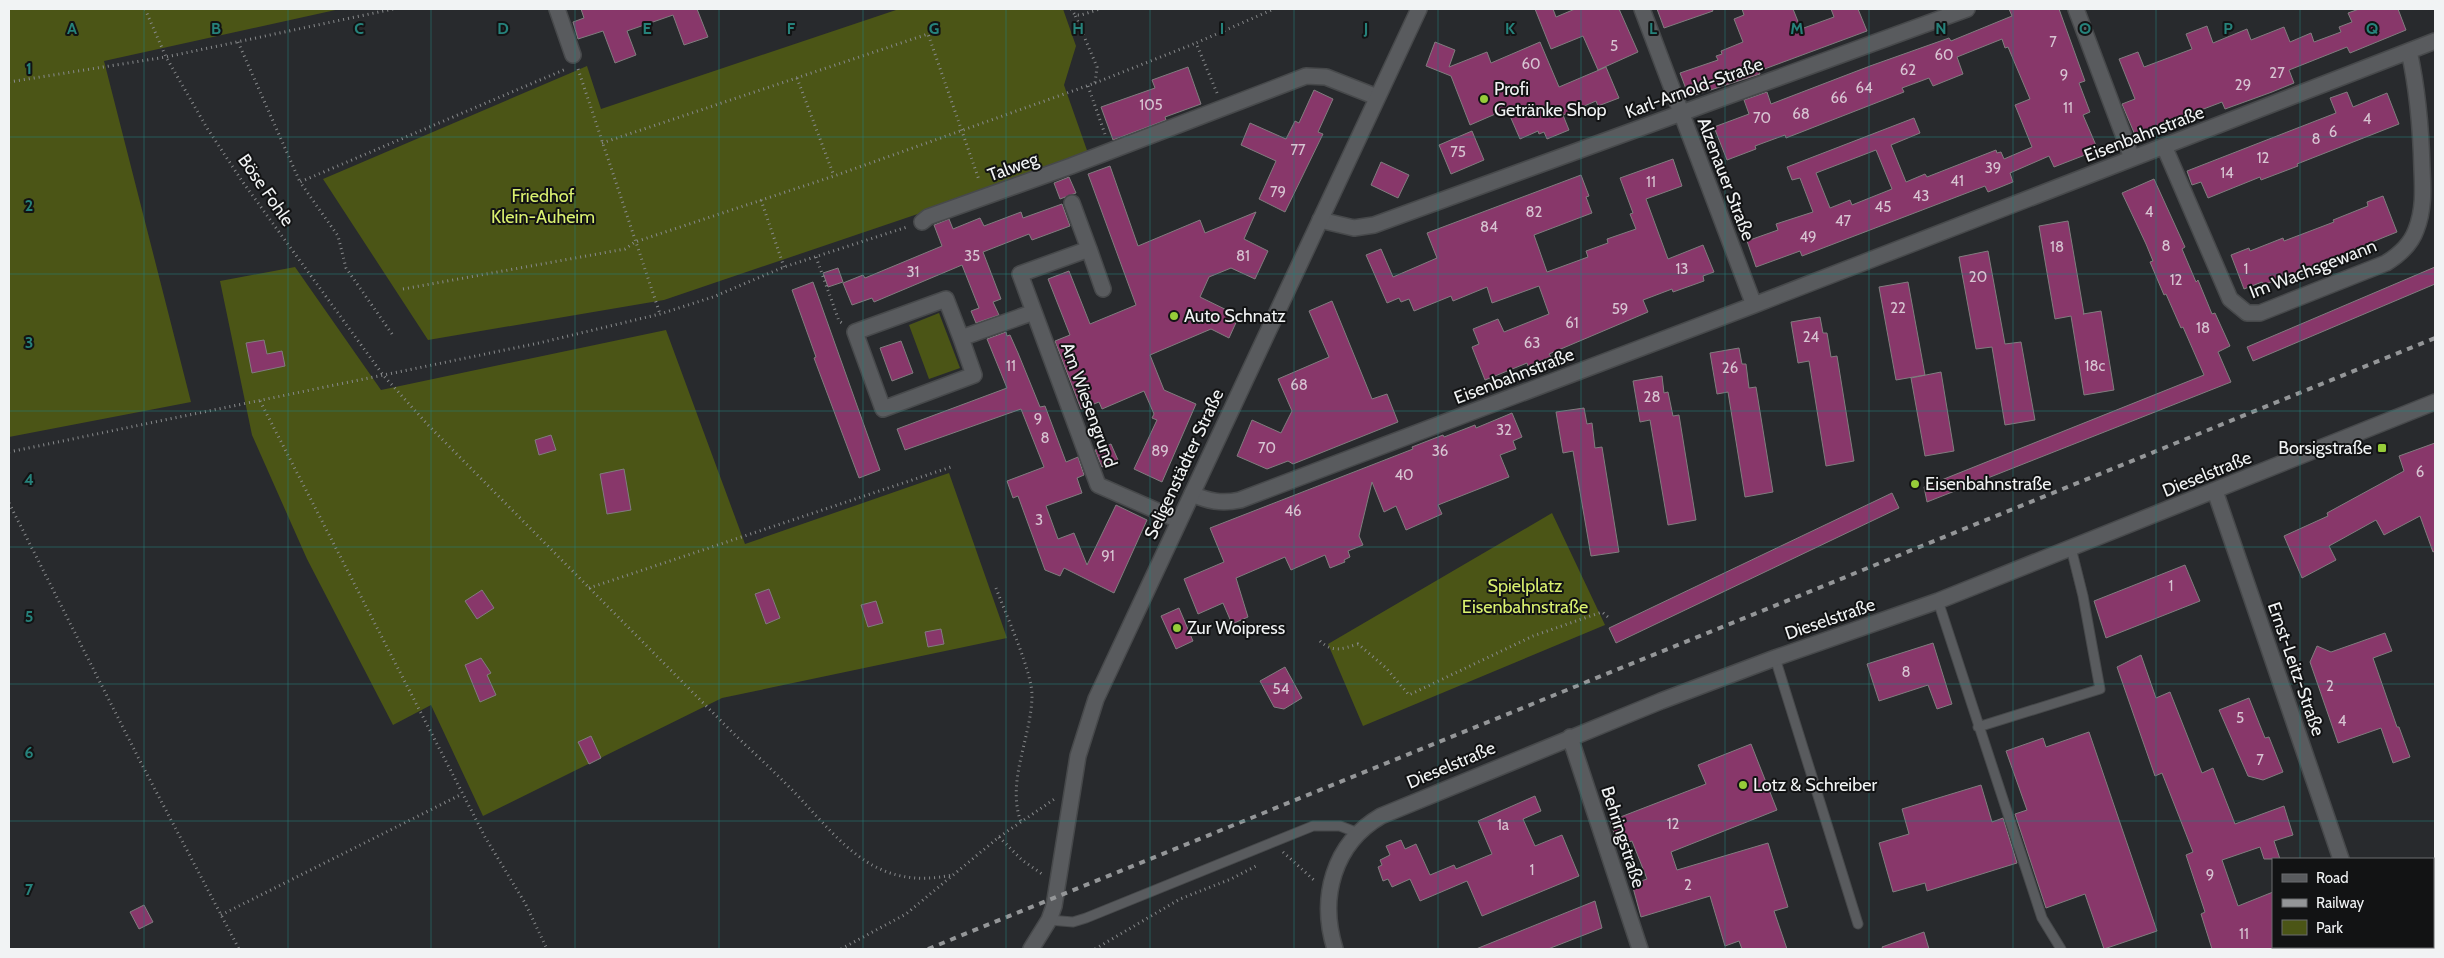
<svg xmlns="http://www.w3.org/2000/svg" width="2444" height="958" font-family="Cabin,sans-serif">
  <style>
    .green { fill: #4b5516 }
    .building { fill: #88376a; stroke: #817d7f; fill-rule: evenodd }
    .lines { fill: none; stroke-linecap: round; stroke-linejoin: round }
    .lane-casing { stroke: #47494b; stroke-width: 11 }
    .street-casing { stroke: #47494b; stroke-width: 18 }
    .secondary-casing { stroke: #47494b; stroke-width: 18 }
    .path { stroke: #888a8c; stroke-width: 3; stroke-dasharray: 1 4; stroke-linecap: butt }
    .lane { stroke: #595b5e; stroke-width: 9 }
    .street { stroke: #595b5e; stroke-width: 15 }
    .secondary { stroke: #595b5e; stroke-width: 15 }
    .rail { stroke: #949698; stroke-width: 4; stroke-dasharray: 6 6; stroke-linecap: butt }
    .grid { fill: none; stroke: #26827b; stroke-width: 1; stroke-opacity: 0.55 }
    .poi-dot { fill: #96cc39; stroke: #121314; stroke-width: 2 }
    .labels { text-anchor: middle; stroke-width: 4; stroke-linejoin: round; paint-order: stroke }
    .number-label { font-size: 15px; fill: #d7c4d2 }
    .street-label { font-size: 18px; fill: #f1f3f4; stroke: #121314 }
    .poi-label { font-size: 18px; fill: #f1f3f4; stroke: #121314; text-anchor: start }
    .park-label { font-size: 18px; fill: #daf16f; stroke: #121314 }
    .grid-label { font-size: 16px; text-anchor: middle; font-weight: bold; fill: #26827b; stroke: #121314; stroke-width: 4; stroke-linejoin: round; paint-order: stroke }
  </style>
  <rect width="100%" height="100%" fill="#282a2d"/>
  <path class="green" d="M9 9H340L104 61 191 402 9 437Z
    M899 9H1063L1076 46 1064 85 1089 156 664 300 428 340 323 179 587 66 601 109Z
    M295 267 381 390 666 330 745 544 949 473 1007 638 722 698 483 816 431 705 393 725 307 559 252 435 220 281Z
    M939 313 960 368 929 379 909 325Z
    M1552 513 1605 625 1363 726 1328 644Z"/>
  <path class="building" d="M581 9H697L708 37 684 45 673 15 627 31 636 55 615 63 603 31 578 39 573 22 584 18Z
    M1535 9H1553L1556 17 1575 9H1619L1638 52 1598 70 1583 36 1551 49Z
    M1657 9H1712L1713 11 1664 28Z
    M1742 9H1793L1801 29 1834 17 1831 9H1858L1867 31 1759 71 1760 74 1689 97 1680 73 1718 60 1716 56 1722 54 1721 51 1743 42 1734 19 1744 15Z
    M2009 9H2059L2085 81 2079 83 2090 112 2083 115 2098 150 2054 167 2049 156 2010 173 2013 182 1988 192 1985 186 1802 256 1800 251 1756 267 1747 241 1778 230 1776 224 1813 212 1800 178 1792 180 1787 167 1914 118 1920 133 1891 145 1906 182 1925 174 1927 177 1996 150 1997 153 2001 152 2004 159 2032 147 2015 105 2030 99 2008 47 2005 48 2002 39 1957 57 1963 74 1933 86 1929 78 1902 88 1904 92 1786 138 1785 135 1755 146 1756 149 1727 160 1714 127 1749 114 1744 100 1767 92 1771 104 1870 66 1949 38 1951 41 2012 16ZM1876 150 1892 189 1852 205 1850 200 1830 208 1816 173Z
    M2359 9H2398L2406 30 2350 53 2347 47 2289 70 2294 83 2272 92 2225 109 2222 102 2135 135 2122 104 2135 99 2119 59 2138 52 2144 67 2192 49 2186 34 2207 26 2213 43 2247 29 2251 40 2284 27 2290 42 2311 33 2314 42 2341 32 2339 27 2352 22 2348 13Z
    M1435 42 1455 50 1449 67 1487 52 1491 63 1540 42 1559 87 1606 67 1619 98 1598 106 1596 101 1563 115 1569 130 1547 139 1544 132 1539 134 1538 131 1520 139 1507 109 1470 125 1451 76 1426 66Z
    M1188 67 1201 104 1165 117 1166 120 1113 140 1101 107 1155 88 1152 80Z
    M1314 90 1333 99 1318 132 1323 134 1285 212 1259 199 1276 161 1241 145 1250 123 1286 139 1295 121 1299 123Z
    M2347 92 2353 107 2387 93 2399 124 2297 164 2298 166 2261 180 2260 177 2208 198 2201 182 2192 185 2187 171 2336 113 2330 98Z
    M1472 131 1484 160 1451 174 1439 145Z
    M1673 159 1682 186 1646 199 1668 259 1703 245 1714 272 1703 276 1704 281 1673 292 1672 289 1643 300 1648 312 1549 354 1551 357 1528 366 1527 363 1485 380 1472 347 1479 344 1473 329 1498 319 1504 332 1549 314 1539 286 1492 303 1487 287 1453 301 1451 296 1414 311 1409 299 1401 302 1399 298 1387 303 1366 255 1381 249 1393 277 1437 258 1427 233 1581 175 1589 196 1586 197 1592 213 1534 235 1547 272 1588 257 1586 251 1608 243 1607 239 1636 229 1630 214 1633 213 1620 178Z
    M1381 162 1409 175 1398 198 1371 185Z
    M1110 166 1138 246 1200 220 1205 233 1256 212 1244 239 1268 251 1255 279 1231 268 1209 277 1200 297 1239 316 1229 338 1211 329 1150 355 1164 390 1196 404 1162 482 1134 469 1157 420 1152 418 1154 414 1144 391 1102 409 1099 402 1081 409 1055 341 1070 335 1048 279 1069 271 1090 324 1136 305 1088 174Z
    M1069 177 1076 193 1060 199 1054 183Z
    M2154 179 2185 247 2182 249 2196 282 2198 280 2212 314 2215 313 2230 346 2218 352 2231 382 1927 502 1924 487 2204 375 2183 327 2181 328 2166 294 2164 295 2150 262 2153 261 2146 244 2122 193Z
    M2383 196 2397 232 2345 253 2347 257 2297 276 2296 273 2263 285 2262 282 2244 289 2231 255 2249 248 2250 251 2283 238 2284 241 2334 222 2333 220 2368 206 2367 202Z
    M1062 204 1070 226 1032 240 1029 234 983 252 1001 299 993 302 999 315 976 323 971 311 979 308 962 265 874 302 872 298 852 305 843 283 863 275 865 278 942 246 934 225 949 219 953 229 980 218 984 226 1021 212 1023 218Z
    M2068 221 2084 314H2083L2101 311 2114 390 2084 395 2071 316 2055 319 2039 226Z
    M1988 251 2005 344 2021 342 2035 420 2005 425 1992 347 1976 349 1959 257Z
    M2435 267V284L2253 361 2247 347Z
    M838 268 843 282 828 287 823 273Z
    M813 282 880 470 859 478 814 358 816 357 792 290Z
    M1908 282 1925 375 1896 380 1879 287Z
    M1332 301 1372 399 1387 394 1398 422 1293 464 1288 461 1267 469 1237 456 1252 420 1281 433 1292 411 1278 379 1329 357 1309 311Z
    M1820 317 1823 333H1827L1831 357 1837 356 1854 461 1826 466 1809 361 1798 363 1791 322Z
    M1006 332 1007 336 1010 335 1018 353 1040 407 1045 406 1066 462 1078 457 1084 475 1077 478 1082 493 1046 506 1058 539 1074 533 1087 565 1116 505 1147 520 1114 593 1064 568 1060 576 1045 570 1018 496 1013 498 1007 481 1044 467 1021 409 905 450 897 429 1007 388 987 339Z
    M264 340 267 354 282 351 285 366 252 373 246 343Z
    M901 341 913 373 892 381 880 348Z
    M1739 348 1742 364H1746L1749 388 1756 387 1773 492 1745 497 1728 392 1717 394 1710 353Z
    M1941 372 1954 451 1925 456 1911 378Z
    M1662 376 1664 393 1668 392 1673 416 1679 415 1696 520 1668 525 1650 420 1640 422 1633 381Z
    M1584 408 1587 424 1592 423 1595 448 1602 447 1619 552 1591 556 1573 451 1563 453 1556 412Z
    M1512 413 1522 437 1513 441 1516 449 1500 455 1509 477 1438 505 1442 514 1406 530 1396 506 1384 512 1372 482 1359 536 1363 545 1348 551 1350 557 1344 560 1345 562 1330 568 1325 555 1291 570 1285 557 1236 578 1248 617 1232 624 1223 603 1198 614 1184 579 1224 562 1210 528 1413 449 1412 447 1443 435 1444 437 1475 425 1476 428Z
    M551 435 556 450 539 455 535 440Z
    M2435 443V551L2433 552 2420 516 2384 535 2376 520 2329 546 2336 560 2302 578 2284 536 2328 516 2327 513 2404 471 2399 456Z
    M1111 444 1118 460 1102 467 1095 450Z
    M624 469 631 510 607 514 600 474Z
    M1892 493 1899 508 1616 643 1609 628Z
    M2185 565 2200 601 2106 638 2094 601Z
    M769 589 780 618 766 624 755 594Z
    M482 590 494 608 477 619 465 601Z
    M876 601 883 623 868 627 861 605Z
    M1179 608 1193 641 1176 649 1161 616Z
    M941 629 944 644 928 647 925 632Z
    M2385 633 2392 651 2373 658 2397 727H2399L2410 757 2393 763 2381 728 2338 743 2310 662 2317 646 2331 652Z
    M1933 643 1952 704 1937 709 1928 685 1879 701 1867 664Z
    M2141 655 2156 698 2170 692 2202 773 2213 768 2235 824 2284 806 2293 835 2274 841 2280 859H2264L2260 847 2222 860 2238 906 2273 892V949H2212L2201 914 2205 912 2186 855 2193 852 2162 773 2155 776 2117 667Z
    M481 658 491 673 487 675 496 695 480 702 465 665Z
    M1285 667 1302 698 1284 709 1274 707 1260 681Z
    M2249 698 2265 738 2269 737 2283 772 2263 780 2248 776 2219 710Z
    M2089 732 2157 931 2104 949 2085 894 2046 908 2015 814 2027 810 2006 751 2043 738 2046 747Z
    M591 736 601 758 589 764 578 742Z
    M1751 744 1777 810 1671 852 1677 870 1768 843 1788 907 1774 911 1787 949H1742L1739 941 1725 946 1710 896 1641 917 1632 884 1647 879 1632 841 1618 845 1610 821 1706 784 1698 765Z
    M1981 785 1992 822 2003 818 2017 863 1927 891 1925 883 1893 892 1879 843 1909 834 1902 809Z
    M1535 796 1541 811 1523 819 1535 846 1562 835 1579 876 1482 916 1467 881 1420 901 1410 879 1392 887 1388 879 1383 881 1378 867 1382 865 1380 860 1390 855 1386 846 1401 840 1405 849 1416 844 1430 875 1454 865 1456 869 1492 854 1478 821Z
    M1595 901 1602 928 1548 949H1476Z
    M144 905 153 922 139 929 130 912Z
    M1924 932 1929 949H1883L1882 947Z"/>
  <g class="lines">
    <defs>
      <path id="lane" d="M1938 601 2042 918 2061 949
        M1775 658 1858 924
        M1978 727 2100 689 2083 596 2071 548
        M1049 920 1073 922 1086 918 1313 826H1340L1358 833"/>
      <path id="street" d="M557 9 573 55
        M1642 9 1754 305
        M2076 9 2132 158
        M2164 146 2230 299 2247 313H2260L2386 263C2399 255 2411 244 2416 230 2424 210 2423 190 2422 169 2421 129 2418 91 2409 51
        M1072 203 1089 249 1020 274 1098 485 1178 520
        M1320 220 1354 228 1374 225 1967 9
        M922 222 928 217 1071 166 1306 76 1326 77 1377 97
        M1089 249 1103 289
        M961 338 946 299 855 332 883 409 974 375 961 338 1034 312
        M2215 491 2341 859
        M1192 494C1208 501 1221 504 1240 500L1754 305 2435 41
        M1570 737 1640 949
        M2371 947 2372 949
        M1335 949C1319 898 1333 844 1381 816L1661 701 1775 658 1938 601 2435 402"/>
      <path id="secondary" d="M1031 949 1049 920 1054 906 1078 756 1096 699 1419 9"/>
    </defs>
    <use href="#lane" class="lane-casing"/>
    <use href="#street" class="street-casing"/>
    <use href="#secondary" class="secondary-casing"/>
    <path class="path" d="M145 9 166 57 207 128 242 181 383 375 428 425 734 734C755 754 777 774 797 795 844 845 876 891 952 875
      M1071 9 1075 15H1081L1100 9
      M238 42 300 182
      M578 69 660 314
      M797 78 834 176
      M9 82 166 57 393 9
      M1095 83 1196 43
      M1088 86 1106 137
      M1217 93 1196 43 1274 9
      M602 143 928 34 979 180
      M761 200 784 267
      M816 257 839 321 842 323
      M403 289 625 249 635 242 834 176 1095 83 1097 67 1075 15
      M392 334 346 268 338 236 300 182 566 69
      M260 401 485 837 525 903 547 949
      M9 452 539 343 660 314 713 297 784 267 907 227
      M9 503 140 761 239 949
      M589 588 951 467
      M996 588C1005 613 1033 673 1032 697 1031 738 1006 782 1021 822
      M1320 641C1333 653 1342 649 1358 644L1386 668 1409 695 1533 636 1602 612 1608 617
      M999 837 1022 860 1042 874
      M1283 852 1315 881
      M221 915 462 794
      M841 949 906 914 999 837 1056 798
      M1095 949 1180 899 1231 879 1258 865"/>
    <use href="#lane" class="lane"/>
    <use href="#street" class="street"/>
    <use href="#secondary" class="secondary"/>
    <path class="rail" d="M928 949 2435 338"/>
  </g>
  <path class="grid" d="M144 9V949M288 9V949M431 9V949M575 9V949M719 9V949M863 9V949M1006 9V949M1150 9V949M1294 9V949M1438 9V949M1581 9V949M1725 9V949M1869 9V949M2013 9V949M2156 9V949M2300 9V859M9 137H2435M9 274H2435M9 411H2435M9 547H2435M9 684H2435M9 821H2435M2300 947V949"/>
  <g class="poi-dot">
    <circle cx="1484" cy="99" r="5"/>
    <circle cx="1174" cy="316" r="5"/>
    <rect x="2377" y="443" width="10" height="10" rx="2.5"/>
    <circle cx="1915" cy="484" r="5"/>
    <circle cx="1177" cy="628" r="5"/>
    <circle cx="1743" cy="785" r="5"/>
  </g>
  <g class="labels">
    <g class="number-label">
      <text x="2053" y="47">7</text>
      <text x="1614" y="51">5</text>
      <text x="1944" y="60">60</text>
      <text x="1531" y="69">60</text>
      <text x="1908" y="75">62</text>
      <text x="2277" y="78">27</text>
      <text x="2064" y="80">9</text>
      <text x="2243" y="90">29</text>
      <text x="1864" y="93">64</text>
      <text x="1839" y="103">66</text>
      <text x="1151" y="110">105</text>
      <text x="2068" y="113">11</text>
      <text x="1801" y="119">68</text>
      <text x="1762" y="123">70</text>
      <text x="2367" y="124">4</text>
      <text x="2333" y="137">6</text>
      <text x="2316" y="144">8</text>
      <text x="1298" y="155">77</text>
      <text x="1458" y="157">75</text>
      <text x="2263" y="163">12</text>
      <text x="1993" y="173">39</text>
      <text x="2227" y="178">14</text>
      <text x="1957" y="186">41</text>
      <text x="1651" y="187">11</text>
      <text x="1278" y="197">79</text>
      <text x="1921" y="201">43</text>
      <text x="1883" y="212">45</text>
      <text x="1534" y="217">82</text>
      <text x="2149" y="217">4</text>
      <text x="1843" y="226">47</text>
      <text x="1489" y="232">84</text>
      <text x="1808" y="242">49</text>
      <text x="2166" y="251">8</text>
      <text x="2057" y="252">18</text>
      <text x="972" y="261">35</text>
      <text x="1243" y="261">81</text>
      <text x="1682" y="274">13</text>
      <text x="2246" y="274">1</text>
      <text x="913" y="277">31</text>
      <text x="1978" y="282">20</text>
      <text x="2176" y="285">12</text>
      <text x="1898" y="313">22</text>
      <text x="1620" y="314">59</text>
      <text x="1572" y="328">61</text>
      <text x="2203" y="333">18</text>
      <text x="1811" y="342">24</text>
      <text x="1532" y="348">63</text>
      <text x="1011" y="371">11</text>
      <text x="2095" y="371">18c</text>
      <text x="1730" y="373">26</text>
      <text x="1299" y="390">68</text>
      <text x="1652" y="402">28</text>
      <text x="1038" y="424">9</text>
      <text x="1504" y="435">32</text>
      <text x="1045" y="443">8</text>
      <text x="1267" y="453">70</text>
      <text x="1160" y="456">89</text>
      <text x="1440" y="456">36</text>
      <text x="2420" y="477">6</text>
      <text x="1404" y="480">40</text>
      <text x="1293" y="516">46</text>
      <text x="1039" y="525">3</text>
      <text x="1108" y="561">91</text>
      <text x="2171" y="591">1</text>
      <text x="1906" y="677">8</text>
      <text x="2330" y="691">2</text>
      <text x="1281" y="694">54</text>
      <text x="2240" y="723">5</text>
      <text x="2342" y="726">4</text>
      <text x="2260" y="765">7</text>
      <text x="1673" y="829">12</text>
      <text x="1503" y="830">1a</text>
      <text x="1532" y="875">1</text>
      <text x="2210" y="880">9</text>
      <text x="1688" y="890">2</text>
      <text x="2244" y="939">11</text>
    </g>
    <g class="street-label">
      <text transform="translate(1694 88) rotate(-20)" y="6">Karl-Arnold-Straße</text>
      <text transform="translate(2144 134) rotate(-21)" y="6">Eisenbahnstraße</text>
      <text transform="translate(1013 167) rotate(-20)" y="6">Talweg</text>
      <text transform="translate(1726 179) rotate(69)" y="6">Alzenauer Straße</text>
      <text transform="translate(266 190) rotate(55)" y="6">Böse Fohle</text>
      <text transform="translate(2313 269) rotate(-21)" y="6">Im Wachsgewann</text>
      <text transform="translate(1514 376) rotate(-21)" y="6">Eisenbahnstraße</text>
      <text transform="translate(1089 405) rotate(70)" y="6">Am Wiesengrund</text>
      <text transform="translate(1184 464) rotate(-65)" y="6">Seligenstädter Straße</text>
      <text transform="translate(2207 474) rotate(-22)" y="6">Dieselstraße</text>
      <text transform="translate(1830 619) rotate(-19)" y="6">Dieselstraße</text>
      <text transform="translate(2296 669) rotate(71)" y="6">Ernst-Leitz-Straße</text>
      <text transform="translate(1451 765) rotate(-23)" y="6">Dieselstraße</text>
      <text transform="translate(1623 837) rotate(72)" y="6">Behringstraße</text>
    </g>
    <g class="poi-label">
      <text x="1494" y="95">Profi<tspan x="1494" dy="21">Getränke Shop</tspan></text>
      <text x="1184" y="322">Auto Schnatz</text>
      <text x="2372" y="454" text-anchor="end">Borsigstraße</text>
      <text x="1925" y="490">Eisenbahnstraße</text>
      <text x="1187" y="634">Zur Woipress</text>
      <text x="1753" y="791">Lotz &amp; Schreiber</text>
    </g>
    <g class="park-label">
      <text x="543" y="202">Friedhof<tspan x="543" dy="21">Klein-Auheim</tspan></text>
      <text x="1525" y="592">Spielplatz<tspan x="1525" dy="21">Eisenbahnstraße</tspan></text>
    </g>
  </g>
  <g class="grid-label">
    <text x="72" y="34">A</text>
    <text x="216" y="34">B</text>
    <text x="359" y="34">C</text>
    <text x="503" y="34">D</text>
    <text x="647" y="34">E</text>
    <text x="791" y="34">F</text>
    <text x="934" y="34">G</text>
    <text x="1078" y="34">H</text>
    <text x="1222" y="34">I</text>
    <text x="1366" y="34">J</text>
    <text x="1510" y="34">K</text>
    <text x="1653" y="34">L</text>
    <text x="1797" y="34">M</text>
    <text x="1941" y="34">N</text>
    <text x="2085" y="34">O</text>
    <text x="2228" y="34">P</text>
    <text x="2372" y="34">Q</text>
    <text x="29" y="74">1</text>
    <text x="29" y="211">2</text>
    <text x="29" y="348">3</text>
    <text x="29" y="485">4</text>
    <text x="29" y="622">5</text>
    <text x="29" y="758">6</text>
    <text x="29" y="895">7</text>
  </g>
  <rect width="2444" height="958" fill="none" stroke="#f1f3f4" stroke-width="20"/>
  <rect x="2272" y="858" width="162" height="90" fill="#121314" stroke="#6b6d6e"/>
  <rect x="2282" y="874" width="25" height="8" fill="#595b5e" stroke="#6b6d6e"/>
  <text x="2316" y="883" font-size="15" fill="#f1f3f4">Road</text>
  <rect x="2282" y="899" width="25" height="8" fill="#949698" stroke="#6b6d6e"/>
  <text x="2316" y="908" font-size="15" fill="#f1f3f4">Railway</text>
  <rect x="2282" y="920" width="25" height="15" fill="#4b5516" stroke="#6b6d6e"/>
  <text x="2316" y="933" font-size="15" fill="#f1f3f4">Park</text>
</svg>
